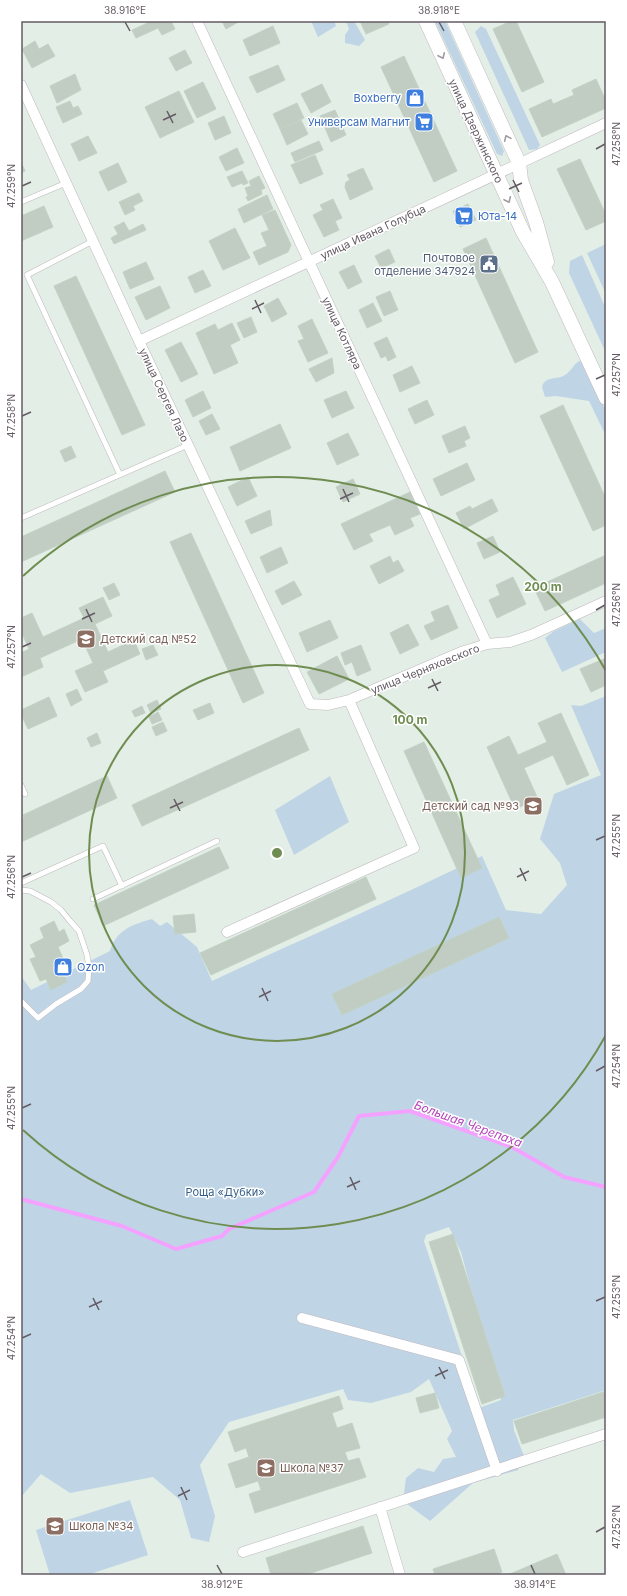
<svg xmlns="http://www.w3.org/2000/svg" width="627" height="1596" font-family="Inter,sans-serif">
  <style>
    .green { fill: #bfd5e6; fill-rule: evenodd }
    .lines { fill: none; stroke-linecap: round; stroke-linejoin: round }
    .stream { stroke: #f4a2ff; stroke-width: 4 }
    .building { fill: #c1ccc3; stroke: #c1d3c4 }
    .lane-casing { stroke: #bfb8bf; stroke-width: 6 }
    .street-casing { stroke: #bfb8bf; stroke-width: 11 }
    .secondary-casing { stroke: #c2b9c1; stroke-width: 15 }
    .lane { stroke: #fff; stroke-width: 5 }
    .street { stroke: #fff; stroke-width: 10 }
    .secondary { stroke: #fff; stroke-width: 14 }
    .oneway { stroke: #a29da2 }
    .ticks { fill: none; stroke: #645b64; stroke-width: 1.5 }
    .ring { fill: none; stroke: #708d51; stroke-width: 2 }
    .labels { text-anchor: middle; stroke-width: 3; stroke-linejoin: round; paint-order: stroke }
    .shop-label { font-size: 11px; fill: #366cbe; stroke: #fff; text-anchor: end }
    .street-label { font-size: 11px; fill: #645b64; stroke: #fff }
    .service-label { font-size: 11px; fill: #4e5e75; stroke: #fff; text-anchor: end }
    .education-label { font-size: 11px; fill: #785e54; stroke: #fff; text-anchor: start }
    .park-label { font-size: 11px; fill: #366089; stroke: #fff }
    .water-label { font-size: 12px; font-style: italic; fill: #b541ba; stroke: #fff }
    .centre { fill: #708d51; stroke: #fff; stroke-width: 2 }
    .ring-label { font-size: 12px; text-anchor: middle; font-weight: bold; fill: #708d51; stroke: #fff; stroke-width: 3; stroke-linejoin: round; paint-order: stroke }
    .neatline { fill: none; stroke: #645b64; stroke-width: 1.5 }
    .ticks-label { font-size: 10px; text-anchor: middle; fill: #645b64 }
  </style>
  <rect width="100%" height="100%" fill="#e3eee6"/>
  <path class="green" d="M311 21H334L336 26 318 37Z
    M346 21H354L365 40 359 46 345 43V35L349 29Z
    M435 21H445L504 151 502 156 497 154Z
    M481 26 486 29 540 145 537 149 529 150 475 32Z
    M606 244V294L587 253Z
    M582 255 606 309V353L569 273 570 261Z
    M579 361 583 362 606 411V436L589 401 556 396 545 397 542 387C545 376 555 380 563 376 570 373 573 365 579 361Z
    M580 619 594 633 606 628V652L562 672 545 638 554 631Z
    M606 696V1390L513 1420 514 1430 524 1456 518 1470 473 1483 430 1521 403 1501 406 1478 418 1468 434 1472 443 1459 456 1457 447 1439 452 1431 429 1379 411 1392 371 1403 348 1400 343 1389 229 1422 200 1465 215 1516 209 1542 191 1538 180 1500 153 1477 70 1493 41 1474 21 1497V976L31 990 110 951C116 930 133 924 152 919L160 926 167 922 197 947 212 981C302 939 393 900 482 856L506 910 541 914 567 885 560 863 540 839 554 794 601 775 571 705 581 706ZM449 1227 461 1252 501 1400 479 1408 424 1241 426 1235Z
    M330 776 349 822 294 855 275 810Z
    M130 1500 148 1555 87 1575H50L36 1530Z"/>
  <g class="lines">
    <path class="stream" d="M21 1199 122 1226 176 1249 222 1236 229 1229 314 1192 338 1157 359 1116 410 1111 512 1147 564 1177 606 1187"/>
  </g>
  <path class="building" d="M152 21H171L175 29 162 35 158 28 136 38 132 30Z
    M222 21H240L226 29Z
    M360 21H387L389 24 366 34Z
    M511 21H516L544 82 522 92 493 29Z
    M273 26 280 43 250 56 243 40Z
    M35 41 39 49 48 44 55 56 32 68 22 49Z
    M185 50 192 63 176 71 169 58Z
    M404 56 457 171 434 182 381 67Z
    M278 65 285 80 257 93 249 77Z
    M75 74 81 90 57 103 50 86Z
    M596 79 606 101V108L542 137 529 109 551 99 553 104 574 95 572 90Z
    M203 82 216 109 197 118 184 91Z
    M322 84 331 102 311 113 301 94Z
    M179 91 194 122 160 138 145 107Z
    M70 101 73 108 78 106 82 114 63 123 56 107Z
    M297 103 304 118 280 129 273 114Z
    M335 110 346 135 331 142 320 116Z
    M224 116 231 133 215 140 208 123Z
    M301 120 308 134 287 145 280 129Z
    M88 136 97 153 79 161 71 144Z
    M319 141 323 150 295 162 291 153Z
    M237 148 244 163 226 171 219 157Z
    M315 155 323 174 300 184 291 165Z
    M580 159 606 215V221L586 230 557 169Z
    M21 162 25 171 21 173Z
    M118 163 127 182 108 191 99 172Z
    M363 168 373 189 350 200 345 187 346 182 350 180 347 175Z
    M242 171 248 183 243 185 242 183 232 187 227 177Z
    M259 176 265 188 261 190 262 194 248 201 246 197 248 196 245 188 251 186 249 181Z
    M139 193 143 201 133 206 135 210 125 215 119 202Z
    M267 195 273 209 244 223 238 209Z
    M333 199 342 218 335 221 339 230 324 237 313 215 323 210 320 205Z
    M468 204 476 220 460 227 453 211Z
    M44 206 53 227 21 241V216Z
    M275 210 291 245 288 252 259 265 253 252 267 246 261 233 269 230 262 215Z
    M124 222 129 231 143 224 146 230 114 244 111 238 118 234 114 227Z
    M235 228 250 258 223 270 209 241Z
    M486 238 538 352 515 363 463 249Z
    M389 249 395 262 381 268 375 256Z
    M146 262 154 279 130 289 123 272Z
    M354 265 362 282 348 289 339 272Z
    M203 270 211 286 195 293 188 277Z
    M76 276 145 425 122 435 54 286Z
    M160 286 170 308 146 320 135 297Z
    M390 291 398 310 384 316 376 297Z
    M278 298 287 314 272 322 264 306Z
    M373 303 382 321 367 328 359 310Z
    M251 317 257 332 244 338 237 323Z
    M312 319 328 353 308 362 298 341 304 339 298 326Z
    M232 323 240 340 230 345 238 363 214 374 196 333 215 324 218 330Z
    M387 337 396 357 388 361 386 356 381 358 374 343Z
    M181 342 198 374 181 382 165 350Z
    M332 358 334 373 316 382 309 369Z
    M412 366 420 383 400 392 393 375Z
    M203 391 211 408 193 417 185 400Z
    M346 391 354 408 332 418 324 400Z
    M427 400 434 415 415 424 408 409Z
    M563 405 606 499V525L593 531 540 416Z
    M212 414 220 429 206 435 199 421Z
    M280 424 291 448 240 471 230 447Z
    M465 426 470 438 464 441 466 446 449 453 442 436Z
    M348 433 359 455 337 465 327 443Z
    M71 446 76 457 65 462 60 451Z
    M467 463 475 480 441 496 433 479Z
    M165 471 175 492 21 562V537Z
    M248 477 257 496 237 506 228 487Z
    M353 479 360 494 343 502 336 487Z
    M410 492 420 514 410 518 414 526 395 535 390 525 369 534 373 541 354 550 341 524Z
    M492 499 498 511 464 529 456 513 470 506 472 509Z
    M270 510 272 525 251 534 245 521Z
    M191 533 264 693 243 703 170 542Z
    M493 536 500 552 484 559 477 543Z
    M281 547 288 563 267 573 260 557Z
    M606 555V583L545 611 534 588Z
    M390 556 393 563 398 560 404 571 379 584 370 566Z
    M513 577 526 604 497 618 489 600 500 595 496 585Z
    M294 581 302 595 282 605 275 591Z
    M114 583 120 595 109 600 103 588Z
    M103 597 112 616 95 624 108 652 134 640 140 654 103 671 108 682 85 692 75 671 93 663 82 639 40 658 43 667 21 677V653L29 649 21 631V618L32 613 43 637 84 618 79 608Z
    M448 605 458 628 431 640 424 626 435 621 431 612Z
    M330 620 338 638 307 652 299 633Z
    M408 624 419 645 400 654 390 633Z
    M153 645 158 655 146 660 142 649Z
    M361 645 371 670 357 676 352 662 345 665 341 653Z
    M337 656 349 679 319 694 307 672Z
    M606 658V685L591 692 580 669Z
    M77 689 82 700 71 706 66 694Z
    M49 697 57 716 28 729 21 714V710Z
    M157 700 161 709 151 713 147 705Z
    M210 703 214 713 198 720 193 710Z
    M142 706 145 713 135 717 132 711Z
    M158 712 162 720 152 724 149 717Z
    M561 713 589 775 567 785 553 755 524 768 538 799 515 809 487 747 509 736 518 755 547 742 538 723Z
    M163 722 167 731 156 736 152 727Z
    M299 728 309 750 142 826 132 805Z
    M97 733 101 743 91 747 87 738Z
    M424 742 482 868 461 878 404 751Z
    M107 776 117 798 21 842V819L24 818 23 815Z
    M219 847 229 868 103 926 94 905Z
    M366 877 376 899 211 975 200 953Z
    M194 914 196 932 175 934 173 916Z
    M499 917 509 938 342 1015 332 994Z
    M54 921 59 932 64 929 69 941 58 947 68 969 62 971 67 982 51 990 46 979 40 981 30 959 36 957 30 945 44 938 40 928Z
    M453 1234 505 1396 482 1404 429 1242Z
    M606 1391V1417L522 1444 514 1421Z
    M435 1393 439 1408 420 1413 416 1398Z
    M339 1396 343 1409 332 1413 337 1428 352 1423 360 1448 345 1452 348 1461 359 1458 366 1477 255 1513 249 1494 261 1490 258 1481 236 1488 228 1464 249 1457 246 1448 235 1452 228 1432Z
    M363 1526 372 1553 305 1575H271L266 1558Z
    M494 1549 502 1572 494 1575H435L433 1569Z
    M557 1554 566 1575H511L510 1574Z"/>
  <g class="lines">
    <defs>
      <path id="lane" d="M21 202 66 183
        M93 241 27 275 120 475
        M21 518 188 445
        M21 785 25 794
        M21 883 103 846 122 886
        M21 890 30 891 51 902 61 910 70 921 79 931 87 955 89 968 88 981 81 989 56 1004 38 1018 21 1001
        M93 899 217 841"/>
      <path id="street" d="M197 21 487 644
        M21 85 139 341 310 704 328 705 349 700 461 652 487 644 510 642 531 635 606 601
        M139 341 606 123
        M227 932 414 848 349 700
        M302 1318 459 1360 497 1471
        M380 1507 400 1575
        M243 1552 606 1434"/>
      <path id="secondary" d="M426 21 523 232 552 282 606 398
        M454 21 519 163 521 180 536 222 547 262"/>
    </defs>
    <use href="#lane" class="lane-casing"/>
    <use href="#street" class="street-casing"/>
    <use href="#secondary" class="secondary-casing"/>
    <use href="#lane" class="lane"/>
    <use href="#street" class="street"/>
    <use href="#secondary" class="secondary"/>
  </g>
  <defs><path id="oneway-chevron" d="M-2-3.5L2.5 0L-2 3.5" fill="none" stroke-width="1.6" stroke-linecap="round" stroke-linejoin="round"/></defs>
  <g class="oneway">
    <use href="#oneway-chevron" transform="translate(442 56) rotate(65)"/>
    <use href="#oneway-chevron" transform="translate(507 138) rotate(-114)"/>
    <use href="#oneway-chevron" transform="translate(508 200) rotate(65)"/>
  </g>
  <path class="ticks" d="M125 22 130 31M439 22 444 31M167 111 173 123M163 120 176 114M596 149 605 144M513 180 519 192M22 186 31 182M509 189 522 183M255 300 261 313M252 309 264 303M596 379 605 375M22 416 31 412M343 489 349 502M340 499 353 493M86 609 92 622M596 610 605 605M82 619 95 613M22 647 31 643M432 679 438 691M428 688 441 682M174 799 180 811M170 808 183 802M596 840 605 836M520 868 526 881M22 877 31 873M517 877 529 871M262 988 268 1001M259 997 271 991M596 1071 605 1066M22 1108 31 1104M350 1177 356 1190M347 1187 360 1181M93 1298 99 1310M596 1301 605 1297M89 1307 102 1301M22 1338 31 1334M439 1367 445 1379M435 1376 448 1370M181 1487 187 1500M178 1496 190 1490M596 1532 605 1527M217 1565 222 1574M531 1565 535 1574"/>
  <g class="ring">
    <circle cx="277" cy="853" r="188"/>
    <path d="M606 1035A376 376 0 0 1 23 1130M23 576A376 376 0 0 1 606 671"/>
  </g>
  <defs>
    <symbol id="shop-square" viewBox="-11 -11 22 22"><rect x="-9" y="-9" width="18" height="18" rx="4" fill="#3f7fe0" stroke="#fff"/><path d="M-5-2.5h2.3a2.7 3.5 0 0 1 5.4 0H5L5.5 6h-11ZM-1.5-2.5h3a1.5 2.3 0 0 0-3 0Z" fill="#fff"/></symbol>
    <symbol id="supermarket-square" viewBox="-11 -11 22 22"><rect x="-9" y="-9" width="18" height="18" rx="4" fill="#3f7fe0" stroke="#fff"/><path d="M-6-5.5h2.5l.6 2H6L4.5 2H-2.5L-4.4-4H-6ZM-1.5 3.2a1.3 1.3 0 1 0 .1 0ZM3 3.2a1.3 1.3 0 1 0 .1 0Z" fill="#fff"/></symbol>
    <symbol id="civic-square" viewBox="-11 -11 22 22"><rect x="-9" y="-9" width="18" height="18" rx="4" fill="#5c6f8a" stroke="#fff"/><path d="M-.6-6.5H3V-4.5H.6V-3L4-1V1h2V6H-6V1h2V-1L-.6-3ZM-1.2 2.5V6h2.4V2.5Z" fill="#fff"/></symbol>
    <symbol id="school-square" viewBox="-11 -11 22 22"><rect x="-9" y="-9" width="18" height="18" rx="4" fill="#8d6e63" stroke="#fff"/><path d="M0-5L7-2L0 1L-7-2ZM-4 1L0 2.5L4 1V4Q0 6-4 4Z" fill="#fff"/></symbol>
  </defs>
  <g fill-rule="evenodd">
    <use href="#shop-square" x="404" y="87" width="22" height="22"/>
    <use href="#supermarket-square" x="413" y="111" width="22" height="22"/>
    <use href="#supermarket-square" x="453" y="205" width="22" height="22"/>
    <use href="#civic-square" x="478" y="253" width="22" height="22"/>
    <use href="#school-square" x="75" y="628" width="22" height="22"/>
    <use href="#school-square" x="522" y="795" width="22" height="22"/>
    <use href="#shop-square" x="52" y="956" width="22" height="22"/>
    <use href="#school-square" x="255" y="1457" width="22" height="22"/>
    <use href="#school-square" x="44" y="1515" width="22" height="22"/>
  </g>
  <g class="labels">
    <g class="shop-label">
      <text x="401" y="102">Boxberry</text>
      <text x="410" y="126">Универсам Магнит</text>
      <text x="478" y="220" text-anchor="start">Юта-14</text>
      <text x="77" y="971" text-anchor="start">Ozon</text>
    </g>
    <g class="street-label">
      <text transform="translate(476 131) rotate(65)" y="4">улица Дзержинского</text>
      <text transform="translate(373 232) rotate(-25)" y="4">улица Ивана Голубца</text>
      <text transform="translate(342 333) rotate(65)" y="4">улица Котляра</text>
      <text transform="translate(164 395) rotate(65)" y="4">улица Сергея Лазо</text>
      <text transform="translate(425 669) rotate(-22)" y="4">улица Черняховского</text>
    </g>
    <g class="service-label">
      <text x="475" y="262">Почтовое<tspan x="475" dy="13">отделение 347924</tspan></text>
    </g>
    <g class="education-label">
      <text x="100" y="643">Детский сад №52</text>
      <text x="519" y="810" text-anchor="end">Детский сад №93</text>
      <text x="280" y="1472">Школа №37</text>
      <text x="69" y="1530">Школа №34</text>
    </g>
    <g class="park-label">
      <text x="225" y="1196">Роща «Дубки»</text>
    </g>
    <g class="water-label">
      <text transform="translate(468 1124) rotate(20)" y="4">Большая Черепаха</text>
    </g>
  </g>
  <circle cx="277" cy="853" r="6" class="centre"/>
  <g class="ring-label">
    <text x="543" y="591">200 m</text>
    <text x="410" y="724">100 m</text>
  </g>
  <rect width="627" height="1596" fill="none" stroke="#ffffff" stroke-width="44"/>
  <rect x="22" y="22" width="583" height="1552" class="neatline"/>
  <g class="ticks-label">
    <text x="125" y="14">38.916°E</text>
    <text x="439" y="14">38.918°E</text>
    <text transform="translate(616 144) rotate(-90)" y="4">47.258°N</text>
    <text transform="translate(11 186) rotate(-90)" y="4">47.259°N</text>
    <text transform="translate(616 375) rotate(-90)" y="4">47.257°N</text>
    <text transform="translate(11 416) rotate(-90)" y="4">47.258°N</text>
    <text transform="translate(616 605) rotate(-90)" y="4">47.256°N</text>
    <text transform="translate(11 647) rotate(-90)" y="4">47.257°N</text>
    <text transform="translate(616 836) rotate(-90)" y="4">47.255°N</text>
    <text transform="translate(11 877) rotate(-90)" y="4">47.256°N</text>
    <text transform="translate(616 1066) rotate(-90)" y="4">47.254°N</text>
    <text transform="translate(11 1108) rotate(-90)" y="4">47.255°N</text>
    <text transform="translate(616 1297) rotate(-90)" y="4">47.253°N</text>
    <text transform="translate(11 1338) rotate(-90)" y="4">47.254°N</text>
    <text transform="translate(616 1527) rotate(-90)" y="4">47.252°N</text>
    <text x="222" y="1588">38.912°E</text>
    <text x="535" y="1588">38.914°E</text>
  </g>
</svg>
